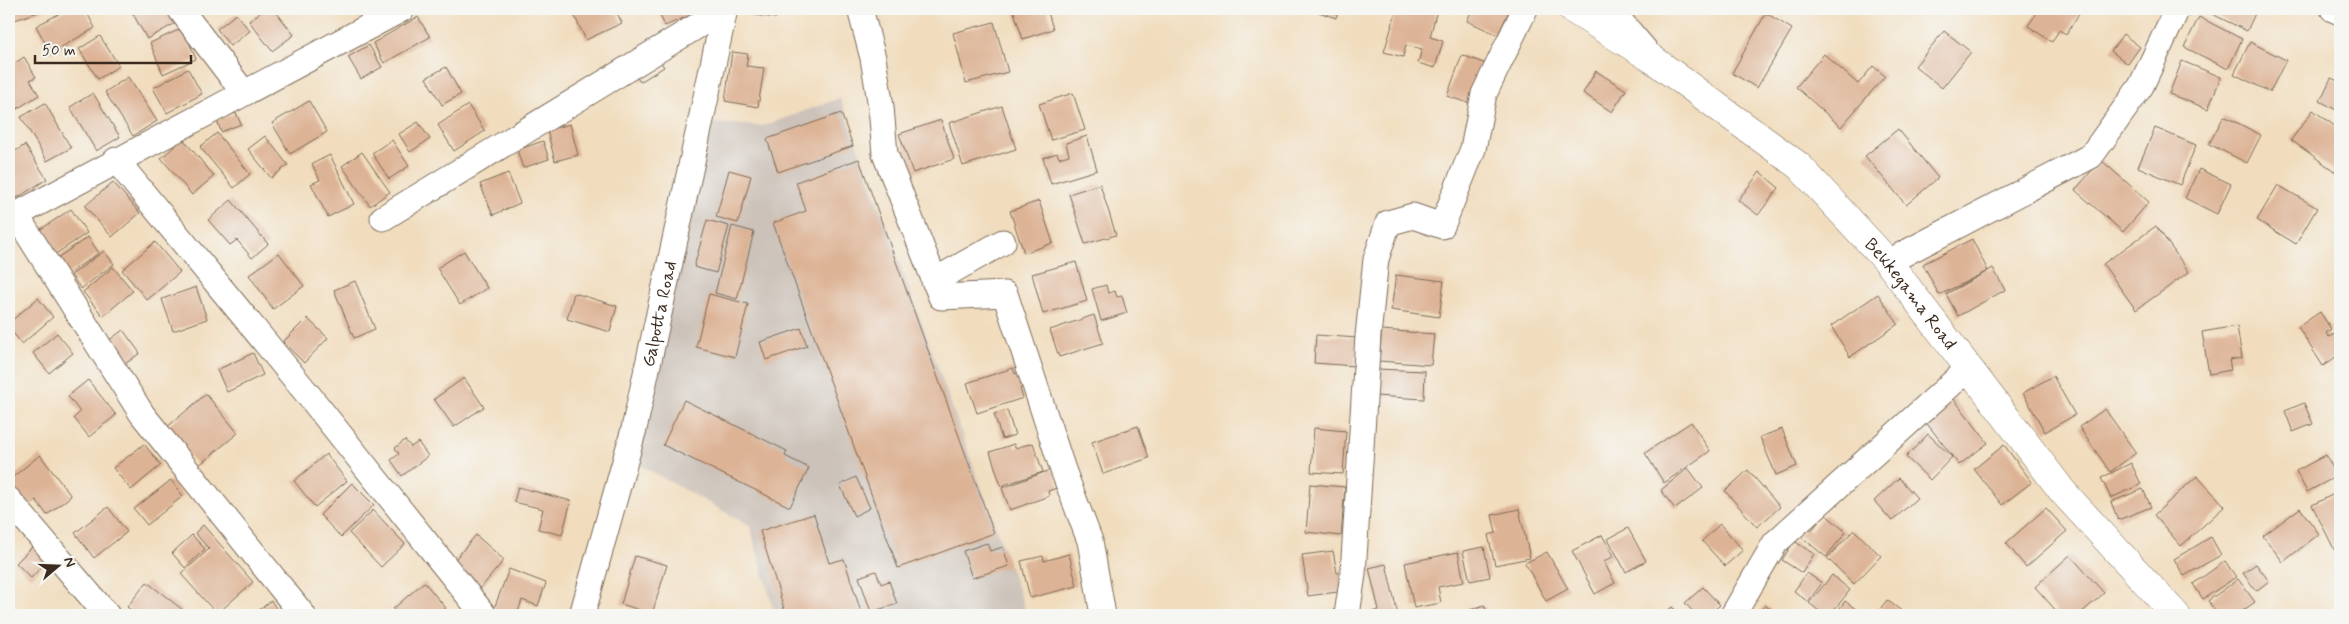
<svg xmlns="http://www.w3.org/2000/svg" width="2349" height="624" font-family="Mynerve,sans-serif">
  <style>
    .industrial { fill: #ccc2b9 }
    .building { fill: #ddb395 }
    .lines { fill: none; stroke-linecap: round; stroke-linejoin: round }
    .street-casing { stroke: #7b6956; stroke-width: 27 }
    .secondary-casing { stroke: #7b6956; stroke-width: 29 }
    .street { stroke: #fff; stroke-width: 25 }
    .secondary { stroke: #fff; stroke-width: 28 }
    .labels { text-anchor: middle; stroke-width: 4; stroke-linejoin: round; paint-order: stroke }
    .street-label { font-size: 18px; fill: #3b2a1e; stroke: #f6f6f2 }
  </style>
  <rect width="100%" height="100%" fill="#f6f6f2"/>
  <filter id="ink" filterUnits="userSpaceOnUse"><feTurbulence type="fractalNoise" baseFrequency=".02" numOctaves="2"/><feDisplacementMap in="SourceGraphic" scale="10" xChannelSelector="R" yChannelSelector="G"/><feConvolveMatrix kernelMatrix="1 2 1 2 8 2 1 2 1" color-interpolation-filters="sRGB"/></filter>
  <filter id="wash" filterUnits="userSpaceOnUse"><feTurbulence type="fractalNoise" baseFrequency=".0096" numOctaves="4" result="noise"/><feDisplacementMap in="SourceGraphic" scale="20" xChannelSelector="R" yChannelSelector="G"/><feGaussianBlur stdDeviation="1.12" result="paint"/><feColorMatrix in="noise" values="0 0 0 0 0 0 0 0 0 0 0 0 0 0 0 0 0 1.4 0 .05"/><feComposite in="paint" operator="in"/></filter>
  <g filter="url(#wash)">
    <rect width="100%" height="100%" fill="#f1ddbe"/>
    <path class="industrial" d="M840 98 1003 547 1027 615H775L750 526 633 461 712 123 763 126Z"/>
    <g id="blocks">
      <path class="building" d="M9 9H47L9 22Z
        M68 9H85L95 28 51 53 36 26Z
        M143 9H168L176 23 147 39 133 14Z
        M265 9H274L294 35 272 51 249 21Z
        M571 9H615L622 23 586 40Z
        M657 9H699L700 11 665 26Z
        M749 9H777L776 18 748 14Z
        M1013 9H1047L1053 29 1023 39Z
        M1310 9H1339L1336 18Z
        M1397 9 1437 10 1430 37 1443 41 1435 68 1418 63 1422 49 1406 45 1403 57 1384 52Z
        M1472 9H1510L1498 35 1467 21Z
        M2039 9H2082L2066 34 2059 30 2052 42 2028 26Z
        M2209 9H2257L2247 31 2208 12Z
        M1766 13 1792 29 1757 88 1732 73Z
        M236 14 250 31 230 46 217 29Z
        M418 17 430 37 384 63 373 43Z
        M2199 17 2242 39 2228 69 2184 47Z
        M994 22 1008 72 966 83 953 33Z
        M183 28 196 59 163 74 150 43Z
        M1944 31 1971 52 1942 88 1915 66Z
        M2123 34 2140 47 2128 64 2111 51Z
        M100 36 119 66 98 79 79 49Z
        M2250 42 2286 60 2270 92 2234 74Z
        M369 45 382 67 361 79 348 57Z
        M732 52 748 54 746 66 764 68 758 107 725 101Z
        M1824 54 1858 84 1873 66 1885 76 1841 127 1796 87Z
        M1462 55 1486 64 1471 104 1447 96Z
        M24 57 36 77 30 80 39 95 9 114V67Z
        M657 57 664 67 640 82 633 72Z
        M2182 61 2221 77 2208 109 2169 94Z
        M446 67 461 94 442 105 426 78Z
        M188 69 202 94 167 113 153 88Z
        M1596 71 1626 90 1612 112 1583 93Z
        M128 77 157 121 133 136 105 92Z
        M2331 78 2340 82V112L2320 101Z
        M93 93 120 137 96 151 70 107Z
        M1073 93 1085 130 1051 140 1039 104Z
        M309 101 327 132 290 154 272 123Z
        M45 103 71 148 47 161 21 117Z
        M468 105 485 131 454 151 438 125Z
        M1002 106 1016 149 963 166 949 123Z
        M2313 110 2340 130V168L2337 173 2291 140Z
        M236 113 241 124 221 132 217 120Z
        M841 113 853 146 778 172 767 139Z
        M2224 116 2261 135 2247 163 2209 144Z
        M941 120 954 159 913 173 899 134Z
        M418 122 430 139 410 152 399 134Z
        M570 124 578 155 555 161 547 130Z
        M2155 128 2196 145 2180 185 2138 167Z
        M1898 129 1938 178 1906 205 1865 156Z
        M217 133 250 174 234 188 200 147Z
        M265 136 288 165 271 178 248 149Z
        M1087 136 1097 170 1051 184 1043 158 1057 153 1059 158 1069 155 1066 143Z
        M183 139 214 176 192 195 161 158Z
        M392 140 409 166 389 179 372 153Z
        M543 141 549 159 523 168 517 150Z
        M25 145 47 179 17 198 9 185V155Z
        M362 152 390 192 370 206 342 166Z
        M330 155 354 204 328 217 311 184 320 180 312 164Z
        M859 159 994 533 898 568 773 223 806 211 796 182Z
        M2101 160 2149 202 2123 232 2075 190Z
        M2199 169 2231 184 2217 214 2185 198Z
        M729 170 751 176 738 223 716 217Z
        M1760 172 1779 188 1758 215 1738 200Z
        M508 173 520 203 493 215 480 184Z
        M113 182 140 213 112 237 85 206Z
        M1100 184 1116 235 1085 244 1069 194Z
        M2278 185 2317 208 2296 244 2257 220Z
        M231 200 268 244 252 258 237 240 230 245 208 220Z
        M1039 201 1053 243 1024 253 1010 211Z
        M71 209 87 233 54 255 38 231Z
        M707 220 729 226 716 273 694 267Z
        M732 226 754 232 737 299 715 293Z
        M2156 226 2189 272 2136 310 2103 264Z
        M88 237 99 253 68 274 57 258Z
        M1972 239 1988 271 1939 295 1923 264Z
        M155 242 180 272 147 300 122 270Z
        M104 251 114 264 81 289 71 275Z
        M464 251 487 288 460 305 437 268Z
        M279 253 304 286 273 309 249 275Z
        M1076 262 1087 301 1043 314 1032 274Z
        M113 267 133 291 103 316 83 292Z
        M1993 268 2005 290 1958 316 1946 294Z
        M1396 275 1444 281 1439 317 1391 310Z
        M355 281 375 329 354 338 334 290Z
        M1106 285 1108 293 1115 291 1117 297 1122 296 1127 313 1101 321 1092 289Z
        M196 287 207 319 173 331 162 299Z
        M574 293 617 306 610 332 567 319Z
        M709 294 748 304 735 357 696 347Z
        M1878 294 1898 324 1850 357 1831 326Z
        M38 298 53 317 22 344 9 328V323Z
        M2320 312 2331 329 2326 333 2329 337 2336 333 2340 340V354L2323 366 2298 327Z
        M1094 315 1103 343 1059 357 1050 330Z
        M307 318 328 338 304 363 283 342Z
        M2237 326 2242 358 2229 360 2231 370 2209 374 2202 332Z
        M801 328 807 346 766 360 760 342Z
        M123 330 140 353 121 367 104 344Z
        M1382 330 1434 334 1431 365 1379 361Z
        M57 333 73 353 49 373 33 353Z
        M1316 335 1357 338 1355 366 1314 363Z
        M253 353 263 375 227 392 217 370Z
        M1013 368 1015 374 1021 371 1027 386 1020 388 1023 398 977 413 967 383Z
        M1376 369 1425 371 1424 399 1375 396Z
        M2053 376 2075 415 2045 432 2023 393Z
        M464 378 484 407 454 427 434 399Z
        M88 380 116 415 89 437 74 418 80 412 68 396Z
        M206 394 238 433 198 466 166 428Z
        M1954 399 1988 443 1959 465 1925 421Z
        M684 400 787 451 785 456 809 468 790 507 663 445Z
        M2304 403 2313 424 2293 432 2285 411Z
        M2105 409 2136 453 2110 472 2079 427Z
        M1007 410 1015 435 1002 439 994 414Z
        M1691 422 1710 451 1664 483 1645 453Z
        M1138 426 1149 458 1103 474 1092 442Z
        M1314 428 1346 431 1343 474 1311 472Z
        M1782 429 1797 466 1776 475 1760 437Z
        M1928 434 1952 457 1930 480 1906 457Z
        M405 440 411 447 418 442 428 456 402 476 391 460 399 454 395 448Z
        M1033 443 1043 472 1001 486 990 452 1014 444 1015 448Z
        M144 444 161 465 131 490 113 468Z
        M2004 445 2032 482 2002 505 1974 469Z
        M326 454 347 481 315 507 294 481Z
        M40 455 71 496 47 515 36 500 26 508 9 485V480Z
        M2326 455 2337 476 2307 492 2296 471Z
        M2131 463 2141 484 2111 498 2101 478Z
        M1688 468 1703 488 1675 509 1661 490Z
        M1053 469 1060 487 1048 491 1049 496 1010 510 1002 488Z
        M1748 470 1780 507 1757 527 1725 491Z
        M2197 476 2225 506 2181 546 2154 515Z
        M856 477 870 508 854 516 840 485Z
        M1899 478 1917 498 1892 521 1874 501Z
        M171 480 183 496 147 525 134 509Z
        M352 483 374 505 341 537 320 515Z
        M1310 484 1345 487 1341 536 1306 532Z
        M518 487 571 501 562 535 538 529 543 509 514 502Z
        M2143 489 2151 507 2118 520 2111 502Z
        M2340 491V548L2335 551 2312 505Z
        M108 507 127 532 94 558 75 533Z
        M2046 508 2067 531 2026 567 2006 543Z
        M2300 508 2319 534 2283 562 2263 536Z
        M1519 509 1530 558 1495 565 1488 535 1496 533 1492 515Z
        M373 510 405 544 381 567 349 533Z
        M814 514 829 563 844 559 862 615H786L760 531Z
        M1825 514 1846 532 1826 557 1799 535 1806 527 1811 531Z
        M1720 524 1743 550 1725 566 1702 541Z
        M203 525 253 582 217 614 181 574 209 549 195 533Z
        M1628 528 1646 561 1626 572 1608 539Z
        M1854 530 1881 556 1854 584 1827 558Z
        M192 535 205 549 185 568 172 553Z
        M476 535 504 560 480 589 451 564Z
        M1602 535 1614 556 1604 562 1615 583 1595 594 1572 551Z
        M2211 537 2221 555 2184 576 2174 559Z
        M1794 541 1814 554 1802 573 1782 560Z
        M987 543 990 551 1003 547 1009 566 972 578 963 551Z
        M35 544 49 559 31 578 16 563Z
        M1484 547 1490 577 1470 581 1463 551Z
        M1333 551 1337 573 1342 572 1345 591 1308 596 1302 555Z
        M1458 552 1464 582 1438 587 1441 603 1414 608 1405 563Z
        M1547 552 1568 589 1546 601 1525 563Z
        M1069 554 1077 586 1030 598 1021 561 1043 556 1044 561Z
        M2070 555 2104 593 2079 615H2060L2035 587Z
        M635 556 667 565 652 614 621 604Z
        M2225 561 2236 577 2203 599 2193 584Z
        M1386 564 1398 615H1361L1379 610 1369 568Z
        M2256 564 2269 581 2256 591 2243 573Z
        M509 569 546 583 538 606 522 600 517 615H497L492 614Z
        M876 571 881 584 889 581 897 604 871 612 859 577Z
        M1807 573 1822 583 1808 602 1794 591Z
        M1832 575 1850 590 1830 615H1824L1809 603Z
        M2238 579 2255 602 2237 615H2218L2208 601Z
        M147 582 183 610 179 615H137L127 607Z
        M424 582 446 608 437 615H399L393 609Z
        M1703 587 1720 605 1708 615H1696L1685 603Z
        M1887 600 1907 615H1880L1877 613Z
        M271 601 281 615H252Z
        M1845 601 1864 615H1835Z
        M1484 605 1488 615H1456Z
        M1765 605 1778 615H1757Z
        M1672 607 1680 615H1663Z
        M1331 612V615H1294V613Z"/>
    </g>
  </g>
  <g filter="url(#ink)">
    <use href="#blocks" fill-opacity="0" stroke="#7b6956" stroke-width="1"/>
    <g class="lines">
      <defs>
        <g id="street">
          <path d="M180 9 244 93"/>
          <path d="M860 9 873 58 881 107 885 154 941 297 1005 294 1063 470 1090 541 1103 615"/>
          <path d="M1610 9 1645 50"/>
          <path d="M2333 9 2340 12"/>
          <path d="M116 160 310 397 484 615"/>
          <path d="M383 218 725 9"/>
          <path d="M1888 262 2091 156 2141 86 2177 9"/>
          <path d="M934 281 1003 242"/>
          <path d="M9 500 107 615"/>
          <path d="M303 615 142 414 16 215 402 9"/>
          <path id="s1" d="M582 615 634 429 725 9"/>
          <path d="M1347 615 1353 574 1368 336 1376 259 1388 223 1413 216 1442 226 1473 149 1484 94 1525 9"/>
          <path d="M1733 615 1775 543 1968 369"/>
        </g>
        <g id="secondary">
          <path id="s2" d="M1572 9 1651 58 1799 166 1888 262 2063 492 2176 615"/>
        </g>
      </defs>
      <use href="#street" class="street-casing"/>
      <use href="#secondary" class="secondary-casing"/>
      <use href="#street" class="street"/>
      <use href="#secondary" class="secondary"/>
    </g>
  </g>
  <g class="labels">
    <g class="street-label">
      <text dy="6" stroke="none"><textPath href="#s2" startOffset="446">Bekkegama Road</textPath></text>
      <text dy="6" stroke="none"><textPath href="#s1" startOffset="311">Galpotta Road</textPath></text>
    </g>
  </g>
  <rect width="2349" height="624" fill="none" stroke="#f6f6f2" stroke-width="30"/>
  <g transform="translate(58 566) rotate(71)" stroke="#f6f6f2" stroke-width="4" paint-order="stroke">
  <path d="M0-4L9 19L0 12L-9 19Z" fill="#3b2a1e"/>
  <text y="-8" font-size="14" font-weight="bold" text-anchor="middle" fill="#3b2a1e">N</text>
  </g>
  <path d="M35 55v8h156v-8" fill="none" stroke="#3b2a1e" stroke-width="2.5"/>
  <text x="42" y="55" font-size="15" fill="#3b2a1e" stroke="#f6f6f2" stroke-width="4" paint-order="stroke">50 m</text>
</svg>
